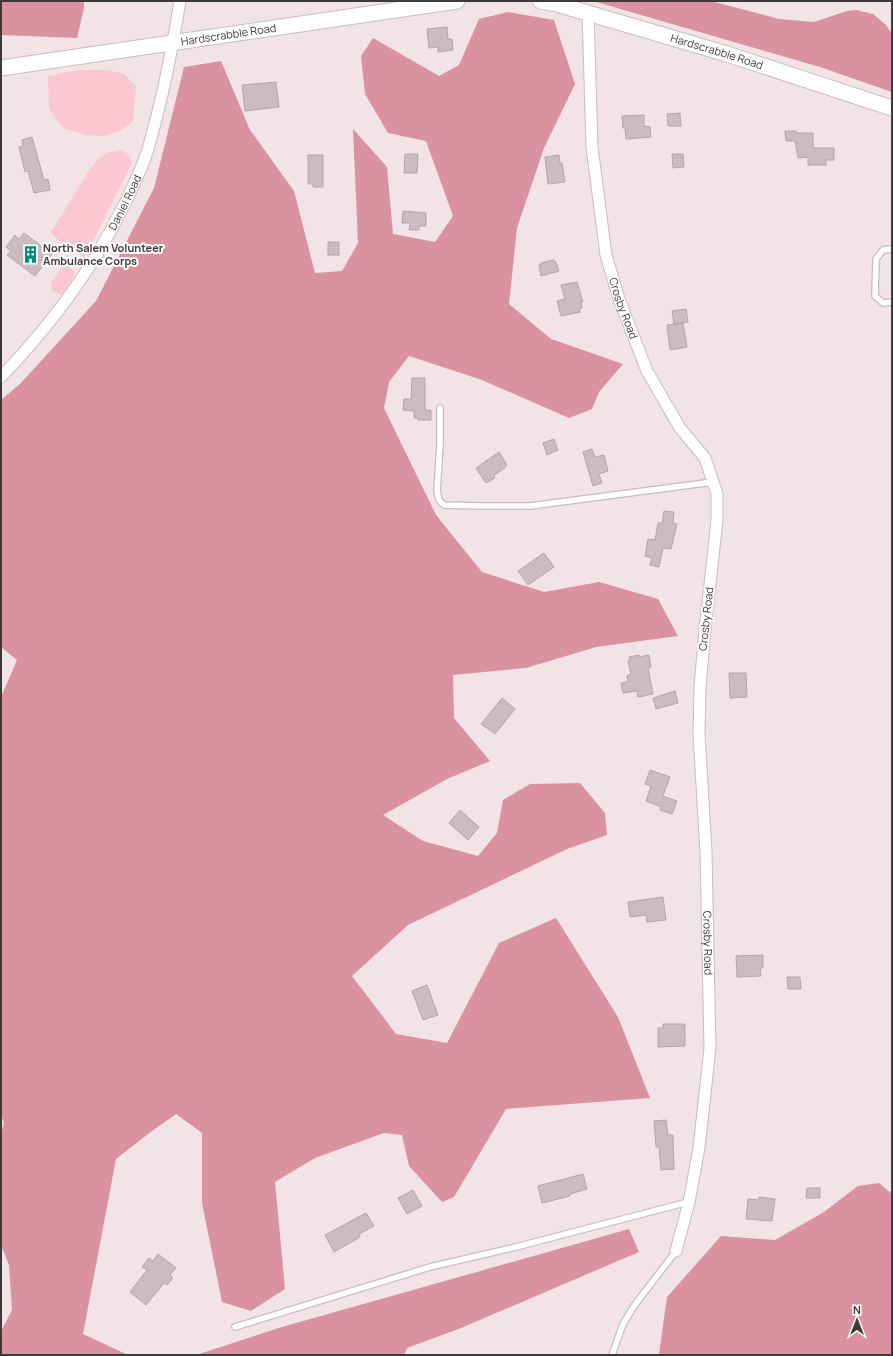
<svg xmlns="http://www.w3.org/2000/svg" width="893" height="1356" font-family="Manrope,sans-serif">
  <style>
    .green { fill: #fbc7d0 }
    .forest { fill: #da92a0 }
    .building { fill: #cbbdbf; stroke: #b4a6a8 }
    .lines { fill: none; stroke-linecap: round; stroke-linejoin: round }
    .lane-casing { stroke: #cabcbe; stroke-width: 8 }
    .street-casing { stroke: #cabcbe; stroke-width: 13 }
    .secondary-casing { stroke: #cabcbe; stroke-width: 17 }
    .lane { stroke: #fff; stroke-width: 5.5 }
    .street { stroke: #fff; stroke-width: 11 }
    .secondary { stroke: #fff; stroke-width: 15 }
    .labels { text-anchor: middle; stroke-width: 4; stroke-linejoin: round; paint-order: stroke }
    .street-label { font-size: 11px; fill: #3e393a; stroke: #fff }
    .poi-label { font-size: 11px; font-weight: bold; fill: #3e393a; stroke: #fff; text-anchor: start }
  </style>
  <rect width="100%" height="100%" fill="#f2e3e6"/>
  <path class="green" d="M79 70H107L124 74 136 86 133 121 120 131 104 136 87 135 63 128 49 108 48 76Z
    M120 150C127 152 130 155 132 163L85 257C72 251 59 243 51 232L94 163 109 152Z
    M64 267H70L74 271 75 274 62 295 56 293 52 290 51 283 59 271Z"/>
  <path class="forest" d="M1 1H84V8L77 38 1 35Z
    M593 1H711L779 19 814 22 847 11 856 10 873 14 886 25 892 34V92L820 67Z
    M508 12 554 20 575 84 544 148 517 228 509 304 551 339 623 364 599 392 592 409 569 418 482 380 409 356 389 382 384 408 436 515 482 572 544 592 599 582 658 599 678 636 596 647 526 668 453 675 454 718 490 761 447 779 383 815 423 841 478 856 497 833 503 800 530 784 580 783 605 813 607 835 567 849 408 925 352 976 396 1034 447 1043 499 943 556 918 618 1017 650 1098 506 1109 454 1197 442 1202 409 1166 402 1135 384 1133 315 1158 275 1182 285 1289 251 1311 222 1302 202 1203V1133L176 1114 152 1131 116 1159 83 1334 128 1355H1V1331L12 1310 9 1265 1 1245V1135L4 1122 1 1116V697L17 660 1 647V400L20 384 96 301 154 188 184 67 221 61 250 130 294 191 315 273 342 271 358 243 353 129 387 167 393 234 435 242 453 216 426 141 388 133 365 94 361 56 373 38 439 76 459 65 479 19Z
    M879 1183 892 1194V1355H660L659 1354 667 1297 721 1236 775 1240 824 1212 858 1186Z
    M629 1229 639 1252 461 1328 407 1348 404 1355H196L282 1327Z"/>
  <path class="building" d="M447 27 448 39H452L453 50 438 52V47L429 48 427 29Z
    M276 82 279 107 245 111 242 85Z
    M680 113 681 126H668L667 114Z
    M644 115V126L650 127 651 137 626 139 625 128H623L622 116Z
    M785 131H796V133H813V148H834V160H826V165H808V157L798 158 795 141H786Z
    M32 137 44 180 48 179 50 190 34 193 28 171 25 172 19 147 23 146 22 140Z
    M405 154H418L417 173H404Z
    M672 154H683L684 167 673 168Z
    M308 155H323V187H313V184H308Z
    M559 155 560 163H562L565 182 548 184 545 157Z
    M403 211 426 213V226H419V230H409L410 223H402Z
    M24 233 52 254 35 276 7 255 11 251 6 247 15 235 19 239Z
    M328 242H339V255H328Z
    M554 260 555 262H556L559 271 541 276 539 265H541V263Z
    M577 282 583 302 581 303 582 308 579 309 580 312 561 316 557 301 565 299 561 285Z
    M686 309 688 322 674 324 672 311Z
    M683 323 687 347 670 350 667 325Z
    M412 378H425V410H431V420H418V418H414V411L403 410 404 399H411Z
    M554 439 558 450 547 455 543 443Z
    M592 449 595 457 604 455 608 471 599 474 602 483 593 486 583 452Z
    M499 452 507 465 505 466V468L494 475 495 478 486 483 476 468Z
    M664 511 674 512 673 523 677 524 671 549 663 548 659 567 650 565 652 558 645 556 648 539 655 540 658 523H662Z
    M544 553 554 567 528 585 518 571Z
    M639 655 640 657 649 655 651 667 648 668 653 694 638 697 637 691 623 693 621 683 628 682 627 676 631 674 628 661 630 660 629 657Z
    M729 673H746L747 697 730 698Z
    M675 691 678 703 656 709 653 698Z
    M502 698 515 709 495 734 481 724Z
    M650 770 670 777 663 796 677 801 672 814 660 810 661 807 646 801 651 786 645 784Z
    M460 810 479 827 468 840 449 823Z
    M663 897 666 920 647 922 646 915 630 917 628 902Z
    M763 955V968H760L761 976 737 977 736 956Z
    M787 977H800L801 989H788Z
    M427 985 438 1015 423 1020 412 991Z
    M663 1024H685V1046L658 1047V1028H663Z
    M666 1120 668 1135H673L674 1169 661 1170 659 1147H656L654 1121Z
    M583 1174 587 1189 570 1194V1196L542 1203 538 1186Z
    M807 1188H820V1198H806Z
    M413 1190 422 1206 407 1214 398 1198Z
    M759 1197 775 1199 772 1221 746 1219 748 1199 759 1200Z
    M366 1213 374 1226 359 1234 360 1237 334 1252 325 1235Z
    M158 1254 176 1268 170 1275 173 1278 167 1285 164 1283 146 1305 130 1292 147 1270 142 1267 149 1258 153 1261Z"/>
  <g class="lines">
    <defs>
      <path id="lane" d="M892 249 883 250 876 259 875 296 883 303 892 302
        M440 408V445L437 491 439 500 444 505 482 506H530L713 482
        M235 1327 430 1267 516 1247 688 1202
        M612 1355 623 1324 634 1306 676 1251"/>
      <g id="street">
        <path id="s1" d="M588 12 592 147 606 255 619 299 647 371 680 428 705 458 717 494V520L705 629 700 687 699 734 706 852 710 1048 699 1148 689 1202 676 1251"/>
        <path id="s2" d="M1 377C50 326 93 269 124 205 133 187 142 168 148 149 162 101 172 51 180 1"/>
      </g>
      <g id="secondary">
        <path id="s3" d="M540 1 557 4 727 54 892 108"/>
        <path id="s4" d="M1 68 457 1"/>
      </g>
    </defs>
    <use href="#lane" class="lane-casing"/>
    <use href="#street" class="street-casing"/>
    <use href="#secondary" class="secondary-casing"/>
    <use href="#lane" class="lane"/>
    <use href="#street" class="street"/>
    <use href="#secondary" class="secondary"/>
  </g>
  <defs>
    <symbol id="building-bare" viewBox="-9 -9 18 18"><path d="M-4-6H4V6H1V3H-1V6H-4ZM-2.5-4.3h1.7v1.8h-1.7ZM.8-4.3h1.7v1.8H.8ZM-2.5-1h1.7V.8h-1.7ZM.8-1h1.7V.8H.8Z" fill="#048d75" stroke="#fff" stroke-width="2.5" paint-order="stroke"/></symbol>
  </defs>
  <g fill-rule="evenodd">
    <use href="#building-bare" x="18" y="242" width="25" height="25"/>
  </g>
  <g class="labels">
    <g class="street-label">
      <text dy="4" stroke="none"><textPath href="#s4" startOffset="230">Hardscrabble Road</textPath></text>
      <text dy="4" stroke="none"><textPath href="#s3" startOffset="184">Hardscrabble Road</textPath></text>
      <text dy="4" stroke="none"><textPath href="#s2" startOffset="215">Daniel Road</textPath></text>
      <text dy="4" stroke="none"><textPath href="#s1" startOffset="300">Crosby Road</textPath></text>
      <text transform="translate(706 619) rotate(-84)" y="4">Crosby Road</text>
      <text dy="4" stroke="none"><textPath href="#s1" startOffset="960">Crosby Road</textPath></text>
    </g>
    <g class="poi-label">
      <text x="43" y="252">North Salem Volunteer<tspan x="43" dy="13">Ambulance Corps</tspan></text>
    </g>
  </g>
  <rect width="893" height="1356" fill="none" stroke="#3e393a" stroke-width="4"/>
  <g transform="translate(857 1320)" stroke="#ffffff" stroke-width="3" paint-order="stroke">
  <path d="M0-3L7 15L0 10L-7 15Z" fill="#3e393a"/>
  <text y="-6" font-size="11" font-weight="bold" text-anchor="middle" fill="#3e393a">N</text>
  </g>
</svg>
